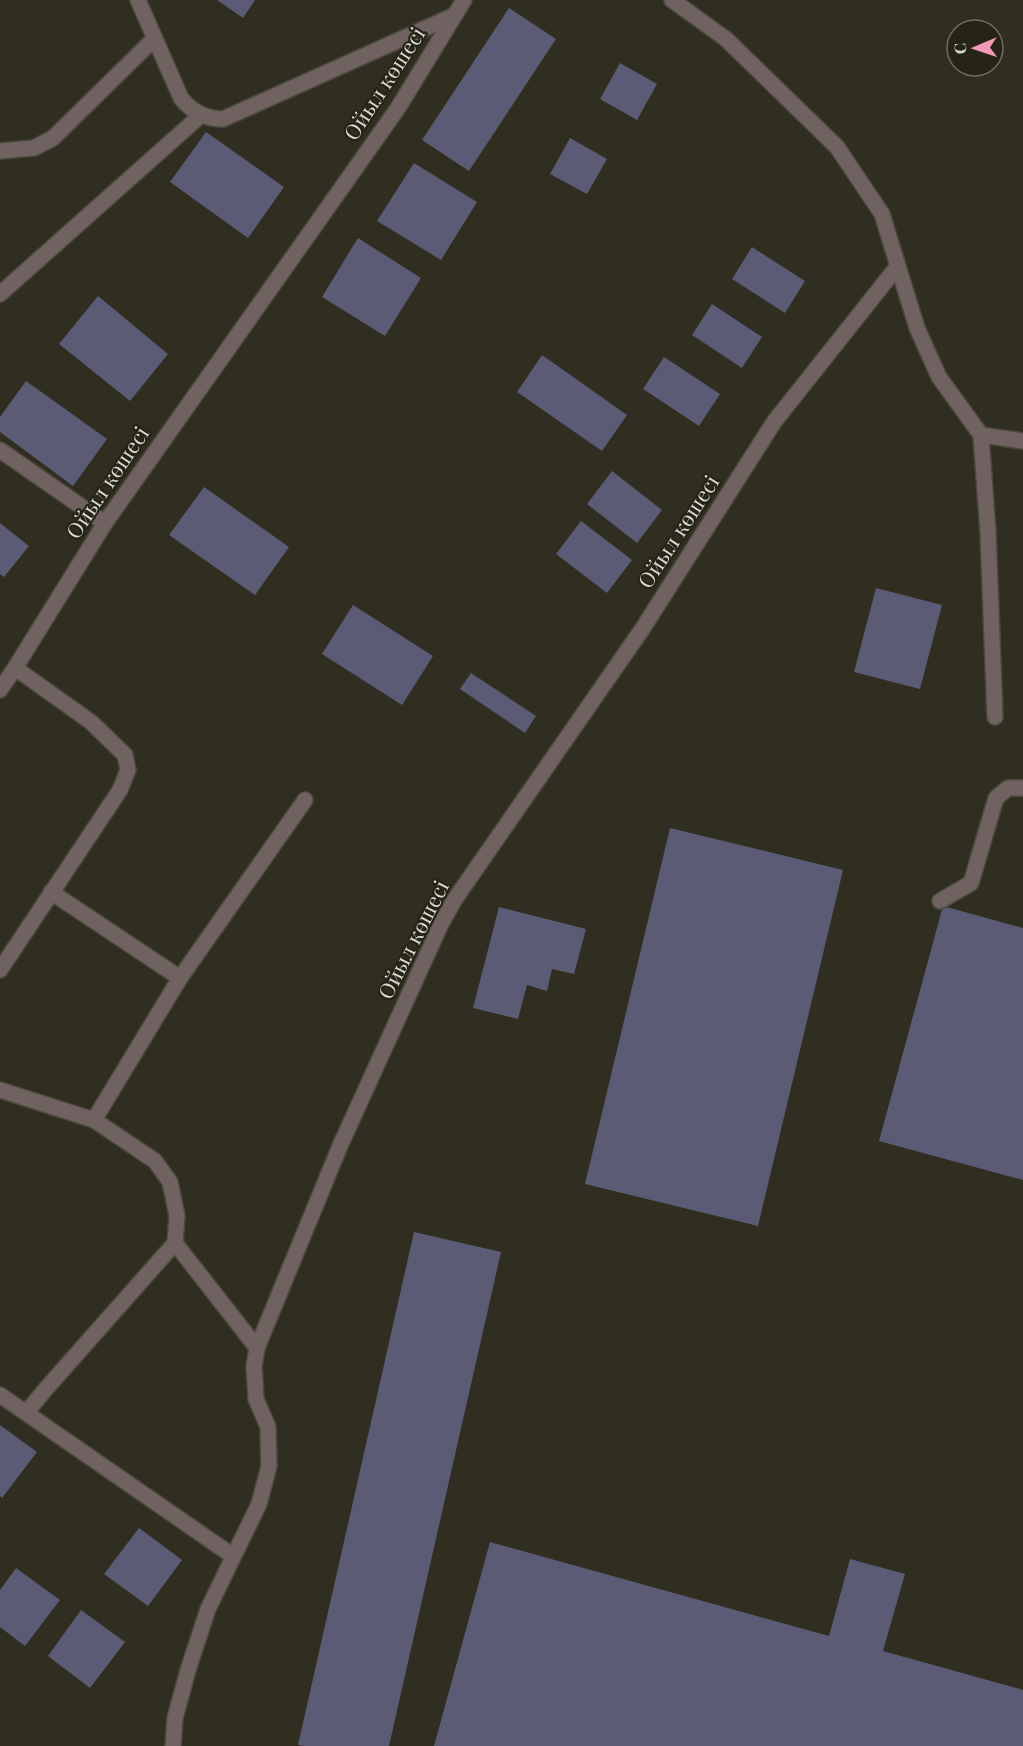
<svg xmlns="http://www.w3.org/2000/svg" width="1023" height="1746" font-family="'Playfair Display',serif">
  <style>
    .building { fill: #5b5b75 }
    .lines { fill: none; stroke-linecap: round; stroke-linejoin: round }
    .lane-casing { stroke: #4b493c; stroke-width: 18 }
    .street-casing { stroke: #4b493c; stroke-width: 18 }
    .lane { stroke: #706260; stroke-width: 15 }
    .street { stroke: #706260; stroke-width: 15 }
    .labels { text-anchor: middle; stroke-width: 4.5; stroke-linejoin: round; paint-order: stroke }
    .street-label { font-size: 21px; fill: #d9d8d0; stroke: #262417 }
  </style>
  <rect width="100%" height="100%" fill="#302e20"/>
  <path class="building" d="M217 0H255L243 18Z
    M509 8 556 39 469 171 422 140Z
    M620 63 657 84 637 120 600 99Z
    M206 132 284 187 248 238 170 182Z
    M570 138 607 159 587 194 550 174Z
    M414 163 477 202 441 260 377 221Z
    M358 238 421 278 385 336 322 297Z
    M752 247 805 281 785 313 732 279Z
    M98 296 168 354 130 401 59 344Z
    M712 304 762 337 742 368 692 335Z
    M542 355 627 415 602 451 517 392Z
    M664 357 720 394 699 426 643 389Z
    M26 381 107 439 73 486 0 432V417Z
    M612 471 662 510 637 543 587 504Z
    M204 487 289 547 255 595 169 535Z
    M581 521 632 560 607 593 556 554Z
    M0 523 29 546 4 577 0 574Z
    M876 588 942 605 920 689 854 672Z
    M353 605 433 656 402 705 322 654Z
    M471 673 536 716 525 733 460 689Z
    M670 828 843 870 758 1226 585 1184Z
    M943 906 1023 928V1180L879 1141Z
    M499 907 586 929 574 974 552 969 547 991 527 985 518 1019 473 1008Z
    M414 1232 501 1252 389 1746H304L298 1745Z
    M0 1425 37 1452 2 1498 0 1496Z
    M139 1528 182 1560 148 1606 104 1574Z
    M490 1542 829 1636 850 1559 905 1574 883 1651 1023 1690V1746H434Z
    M16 1568 60 1600 25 1646 0 1627V1590Z
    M81 1610 125 1642 90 1688 48 1656Z"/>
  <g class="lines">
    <defs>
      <path id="lane" d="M138 0 181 98C192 112 206 119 223 119L455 15
        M672 0 726 39 837 147 882 214 917 328 939 377 981 435 988 532 995 717
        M0 151 34 148 53 138 155 38
        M0 294 201 115
        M981 435 1023 441
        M0 450 105 523
        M940 901 971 883 996 798 1008 788H1023
        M173 1746 175 1718 188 1670 208 1609 259 1504 269 1466 268 1427 256 1399 254 1366 257 1348"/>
      <path id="street" d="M0 690 15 668
        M51 892 180 978
        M0 970 120 790 128 770 125 755 91 722 15 668 105 523 398 108 464 0
        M0 1090 94 1120 155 1161 170 1182 177 1216 175 1243 257 1348 340 1146 441 924 455 899 643 628 774 422 897 267
        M94 1120 180 978 305 800
        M0 1395 233 1556
        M26 1413 44 1391 175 1243"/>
    </defs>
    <use href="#lane" class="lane-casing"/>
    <use href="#street" class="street-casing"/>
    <use href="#lane" class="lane"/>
    <use href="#street" class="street"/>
  </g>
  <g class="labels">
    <g class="street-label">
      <text transform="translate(385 84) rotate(-57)" y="7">Ойыл көшесі</text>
      <text transform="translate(108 483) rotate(-56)" y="7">Ойыл көшесі</text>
      <text transform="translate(679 532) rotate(-57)" y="7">Ойыл көшесі</text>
      <text transform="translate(414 940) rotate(-63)" y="7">Ойыл көшесі</text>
    </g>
  </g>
  <g transform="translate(975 48) rotate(268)"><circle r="28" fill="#262417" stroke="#6e6c61" stroke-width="1.5"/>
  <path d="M0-4.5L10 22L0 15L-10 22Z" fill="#f09ab5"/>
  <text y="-9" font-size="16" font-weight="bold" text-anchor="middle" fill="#d9d8d0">С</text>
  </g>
</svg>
